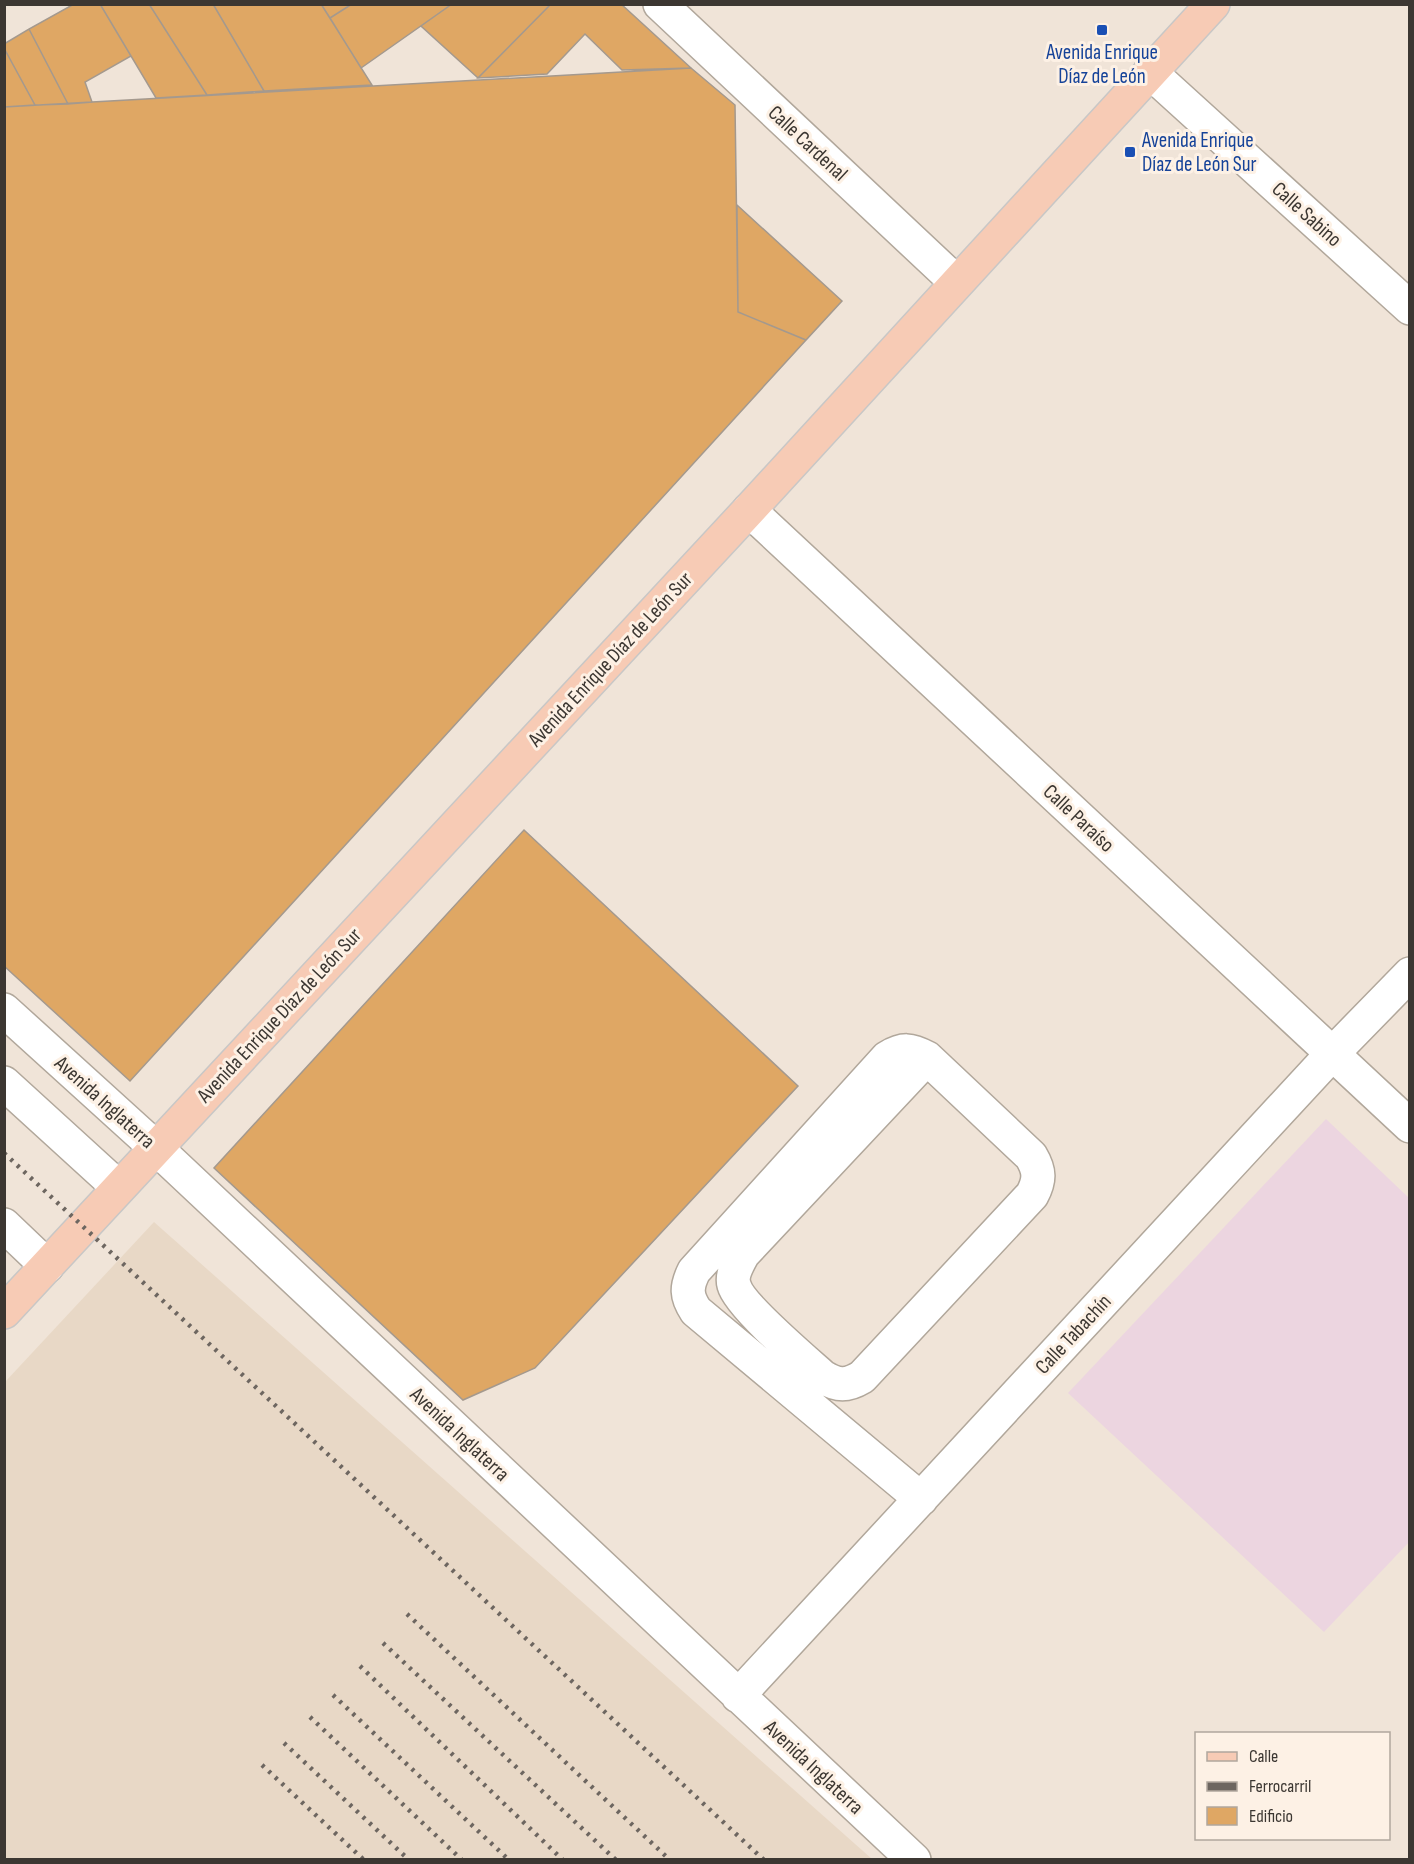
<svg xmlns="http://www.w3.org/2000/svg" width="1414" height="1864" font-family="'Sofia Sans Condensed',sans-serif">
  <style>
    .industrial { fill: #ecd5e0 }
    .built { fill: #e8d8c6 }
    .building { fill: #dfa764; stroke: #a4998e; stroke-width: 1.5 }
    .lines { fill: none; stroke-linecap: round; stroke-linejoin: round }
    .minor-casing { stroke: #b1a79b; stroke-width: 36 }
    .major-casing { stroke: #c8c7c6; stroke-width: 36 }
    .minor { stroke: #fff; stroke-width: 33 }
    .major { stroke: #f7cbb5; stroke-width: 33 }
    .rail { stroke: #6d6660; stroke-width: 4.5; stroke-dasharray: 3 6; stroke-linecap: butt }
    .transit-dot { fill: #1a4fb4; stroke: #fdf1e5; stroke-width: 2 }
    .labels { text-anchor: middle; stroke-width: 6; stroke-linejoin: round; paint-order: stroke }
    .transit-label { font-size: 21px; fill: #164399; stroke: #fdf1e5 }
    .street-label { font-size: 21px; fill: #3c3732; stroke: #fdf1e5 }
  </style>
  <rect width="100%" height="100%" fill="#f0e4d8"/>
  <path class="industrial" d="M1326 1119 1409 1198 1410 1541 1324 1632 1068 1393Z"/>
  <path class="built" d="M154 1222 872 1859H5V1382Z"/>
  <path class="building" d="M74 4H100L131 56 85 82 92 102 68 104 29 29Z
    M100 4H149L207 95 156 98Z
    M149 4H213L264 91 207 95Z
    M213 4H321L372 85 264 91Z
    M321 4H352L330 18Z
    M352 4H452L361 68 330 18Z
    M452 4H551L478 78 421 26Z
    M551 4H621L691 68 622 70 585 34 547 74 478 78Z
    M29 29 68 104 35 105 4 48V44Z
    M4 48 35 105 4 107Z
    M691 68 735 105 738 312 806 340 130 1081 4 966V107Z
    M737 205 842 301 806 340 738 312Z
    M524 830 798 1086 535 1368 463 1400 214 1168Z"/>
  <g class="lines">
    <defs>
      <path id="minor" d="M660 4 956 282
        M1150 72 1410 308
        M749 510 1410 1126
        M4 1010 155 1147 914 1860
        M4 1083 118 1187
        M4 1225 47 1266
        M921 1499 696 1311C686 1296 686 1287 694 1271L887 1058C903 1048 911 1049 927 1058L1031 1156C1040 1171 1040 1180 1032 1195L862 1377C847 1386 838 1386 823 1377 805 1361 739 1305 734 1285 731 1275 738 1263 743 1254L927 1058
        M738 1696 1332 1054 1410 974"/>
      <path id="major" d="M4 1312 749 510 1213 4"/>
    </defs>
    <use href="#minor" class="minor-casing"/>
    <use href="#major" class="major-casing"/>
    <use href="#minor" class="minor"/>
    <use href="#major" class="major"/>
    <path class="rail" d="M4 1153 764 1860
      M407 1614 670 1860
      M383 1643 616 1860
      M360 1666 563 1860
      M333 1695 509 1860
      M310 1717 462 1860
      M284 1743 409 1860
      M262 1765 364 1860"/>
  </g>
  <g class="transit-dot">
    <rect x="1096" y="24" width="12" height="12" rx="3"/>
    <rect x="1124" y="146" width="12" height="12" rx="3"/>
  </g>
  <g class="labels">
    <g class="transit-label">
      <text x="1102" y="59">Avenida Enrique<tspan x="1102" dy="24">Díaz de León</tspan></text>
      <text x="1142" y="147" text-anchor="start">Avenida Enrique<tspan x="1142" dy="24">Díaz de León Sur</tspan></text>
    </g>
    <g class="street-label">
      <text transform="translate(808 143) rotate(43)" y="7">Calle Cardenal</text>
      <text transform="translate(1307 214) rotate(42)" y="7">Calle Sabino</text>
      <text transform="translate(610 659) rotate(-47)" y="7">Avenida Enrique Díaz de León Sur</text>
      <text transform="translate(1079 818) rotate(43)" y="7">Calle Paraíso</text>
      <text transform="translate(279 1015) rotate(-47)" y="7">Avenida Enrique Díaz de León Sur</text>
      <text transform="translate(105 1102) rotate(42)" y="7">Avenida Inglaterra</text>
      <text transform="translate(1073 1334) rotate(-47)" y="7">Calle Tabachín</text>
      <text transform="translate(460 1434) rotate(43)" y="7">Avenida Inglaterra</text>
      <text transform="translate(814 1767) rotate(43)" y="7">Avenida Inglaterra</text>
    </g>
  </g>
  <rect width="1414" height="1864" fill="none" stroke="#3c3732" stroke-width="12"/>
  <rect x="1195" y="1732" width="195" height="108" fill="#fdf1e5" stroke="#b0a79d" stroke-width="1.5"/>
  <rect x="1207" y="1752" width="30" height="9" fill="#f7cbb5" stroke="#b0a79d" stroke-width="1.5"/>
  <text x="1249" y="1762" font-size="18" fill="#3c3732">Calle</text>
  <rect x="1207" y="1782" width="30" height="9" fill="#6d6660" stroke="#b0a79d" stroke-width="1.5"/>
  <text x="1249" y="1792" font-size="18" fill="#3c3732">Ferrocarril</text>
  <rect x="1207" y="1807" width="30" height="18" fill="#dfa764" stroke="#b0a79d" stroke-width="1.5"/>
  <text x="1249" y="1822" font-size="18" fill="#3c3732">Edificio</text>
</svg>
